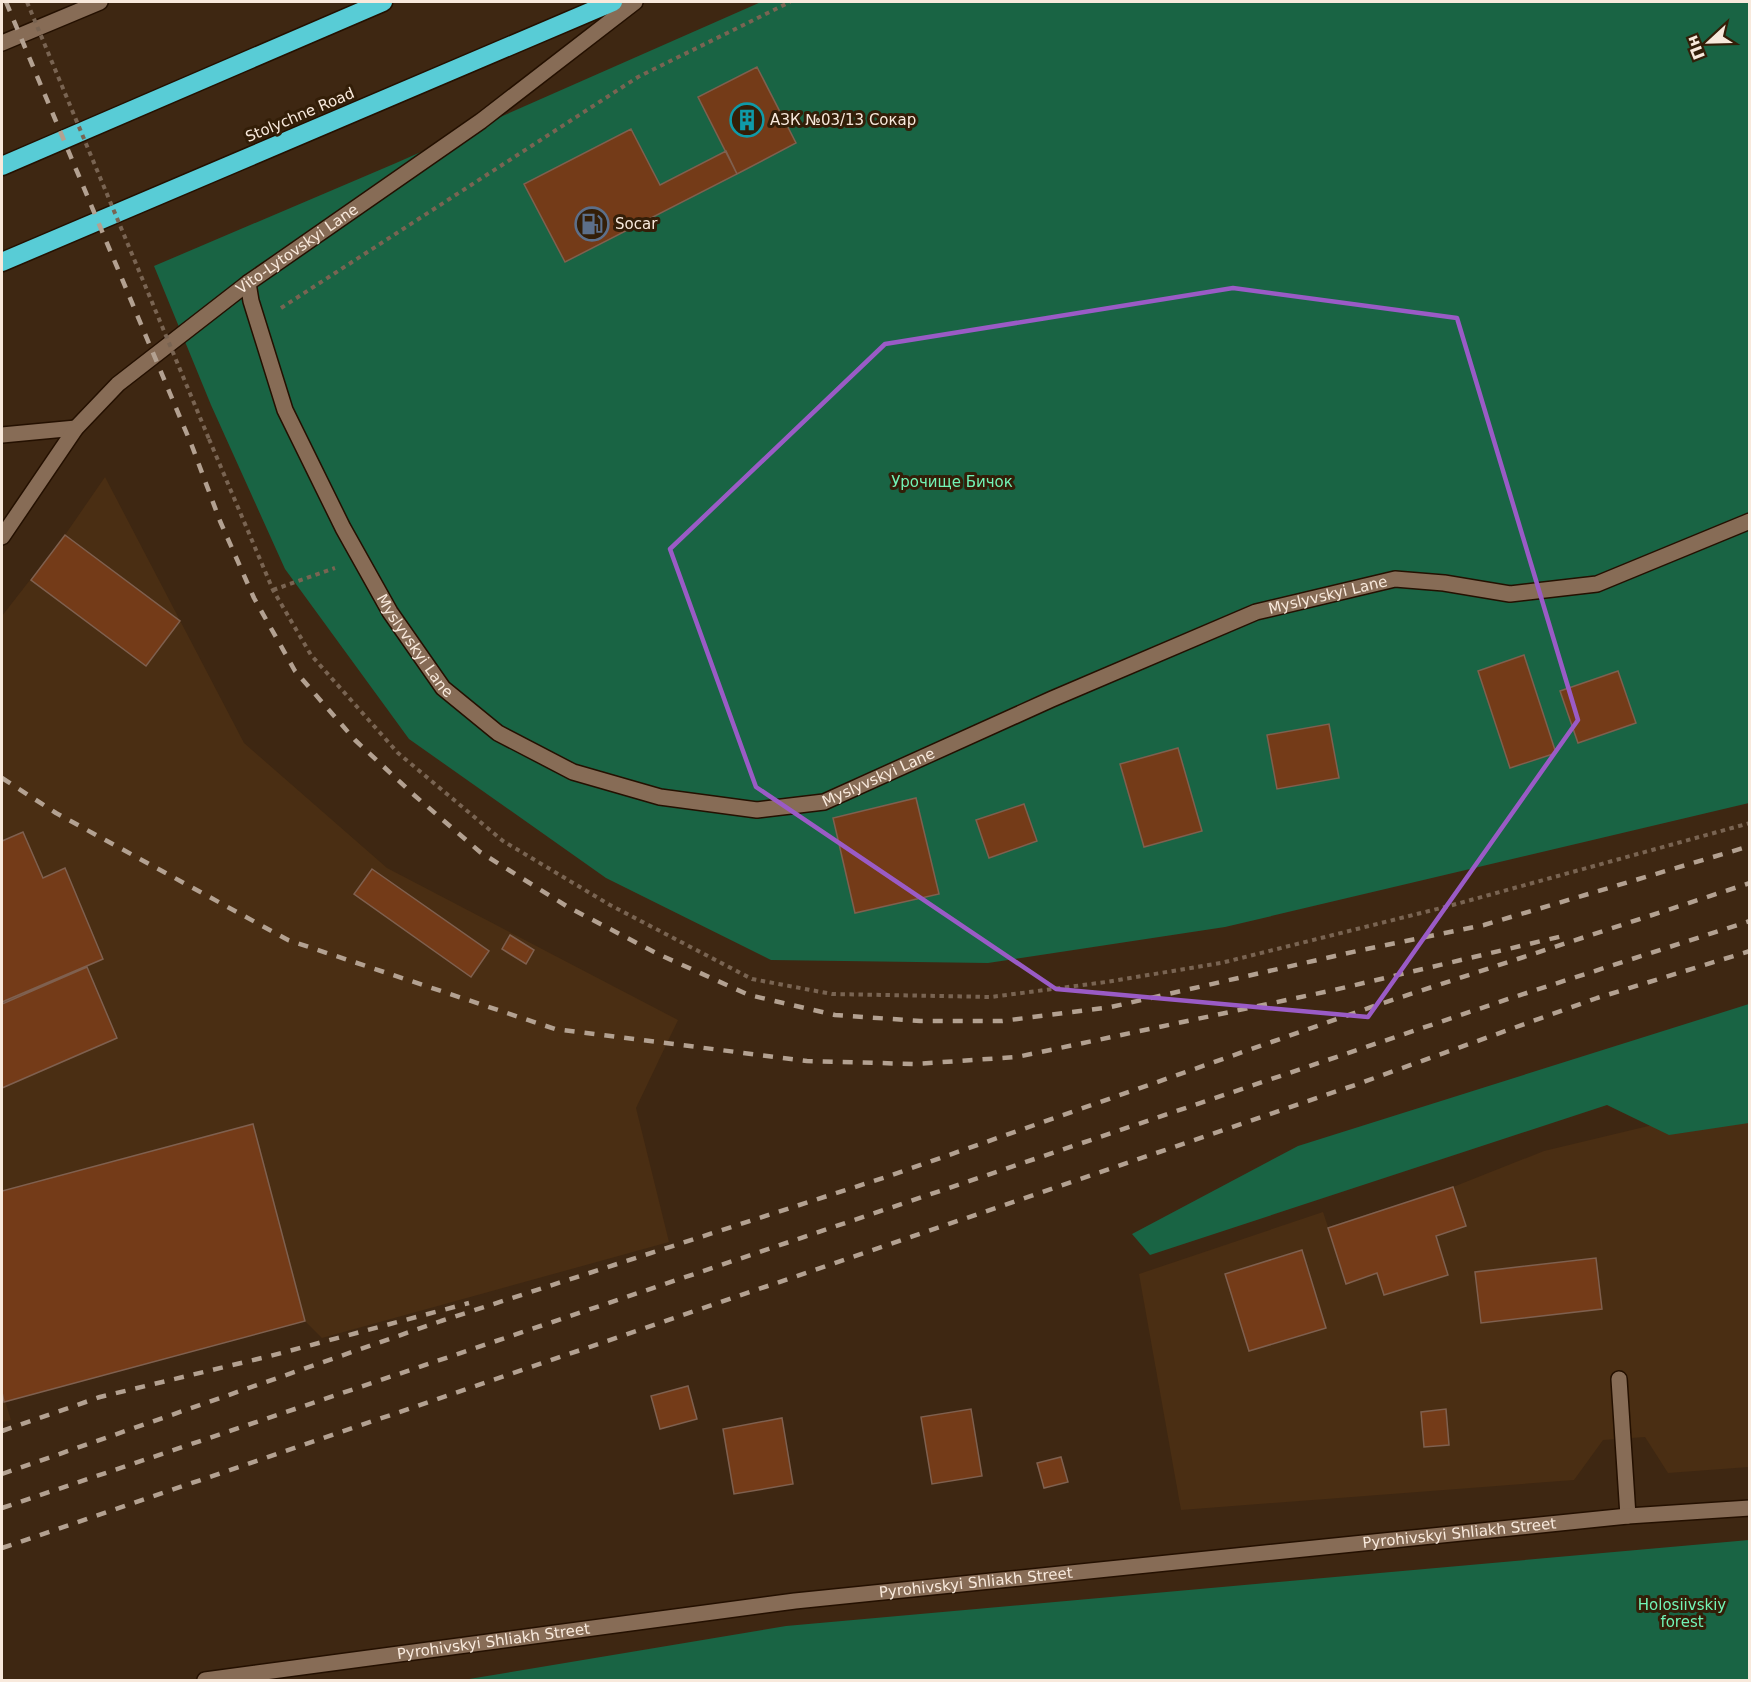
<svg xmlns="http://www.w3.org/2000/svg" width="1751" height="1682" font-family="'DejaVu Sans',sans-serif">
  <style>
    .built { fill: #4a2e13 }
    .green { fill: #196444 }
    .building { fill: #743b18; stroke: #7f604f; stroke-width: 1.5 }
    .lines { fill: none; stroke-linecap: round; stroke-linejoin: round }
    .lane-casing { stroke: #241000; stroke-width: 18 }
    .street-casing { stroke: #241000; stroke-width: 18 }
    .secondary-casing { stroke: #241000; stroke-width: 18 }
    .highway-casing { stroke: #241000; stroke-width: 21 }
    .path { stroke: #796452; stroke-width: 4; stroke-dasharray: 4.5 4.5; stroke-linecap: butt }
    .lane { stroke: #876c56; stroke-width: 15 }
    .street { stroke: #876c56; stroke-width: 15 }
    .secondary { stroke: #876c56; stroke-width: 15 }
    .highway { stroke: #58ccd6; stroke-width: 18 }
    .rail { stroke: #b3a191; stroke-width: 4.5; stroke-dasharray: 10 10; stroke-linecap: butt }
    .path-bridge { stroke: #796452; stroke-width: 4; stroke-dasharray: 4.5 4.5; stroke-linecap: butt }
    .marked { fill: none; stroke: #9a5bc6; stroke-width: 4.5; stroke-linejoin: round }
    .labels { text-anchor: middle; stroke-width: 6; stroke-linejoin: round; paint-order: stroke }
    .street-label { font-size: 15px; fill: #f8e9dc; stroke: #331e08 }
    .poi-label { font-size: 15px; fill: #f8e9dc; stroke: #331e08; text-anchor: start }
    .park-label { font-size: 15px; fill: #72f4b6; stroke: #331e08 }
  </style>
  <rect width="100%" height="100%" fill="#3e2712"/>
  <path class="built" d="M105 477 244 743 387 868 678 1020 636 1108 669 1242 322 1338 305 1321 5 1401 11 1420 2 1422V616L65 535Z
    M1749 1102V1467L1668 1473 1645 1437 1603 1440 1574 1480 1181 1510 1139 1274 1323 1212 1328 1227 1453 1187 1544 1151Z"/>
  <path class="green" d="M761 2H1749V803L1225 927 988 963 771 960 606 878 409 739 285 569 211 405 154 266 396 163Z
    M1749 1004V1123L1669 1135 1607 1105 1150 1255 1132 1234 1298 1146Z
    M1749 1540V1680H463L786 1626Z"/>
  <path class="building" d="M757 67 796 143 737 174 698 97Z
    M631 129 660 185 726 151 737 174 565 262 524 184Z
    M65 535 180 621 146 666 31 580Z
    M1524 655 1556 753 1510 768 1478 671Z
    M1618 671 1636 723 1578 743 1560 691Z
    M1329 724 1339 778 1277 789 1267 735Z
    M1178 748 1202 831 1144 847 1120 764Z
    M916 798 939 894 855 913 833 818Z
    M1024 804 1037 841 989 858 976 820Z
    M23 832 43 878 65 868 103 959 2 1002V841Z
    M372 869 489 951 471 977 354 894Z
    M510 935 534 950 526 964 502 949Z
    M87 967 117 1038 2 1088V1004Z
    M253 1124 305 1321 4 1402 2 1392V1191Z
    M1453 1187 1466 1226 1436 1236 1448 1275 1384 1295 1377 1273 1346 1284 1328 1228Z
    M1302 1250 1326 1328 1249 1351 1225 1274Z
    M1596 1258 1602 1309 1481 1323 1475 1272Z
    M688 1386 697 1419 660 1429 651 1396Z
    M971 1409 982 1476 932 1484 921 1417Z
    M1446 1409 1449 1445 1424 1447 1421 1412Z
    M782 1418 793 1484 734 1494 723 1429Z
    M1061 1457 1068 1482 1044 1488 1037 1463Z"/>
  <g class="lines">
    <defs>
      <path id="lane" d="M2 435 76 428
        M1619 1379 1628 1516"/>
      <g id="street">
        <path d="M2 43 100 2"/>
        <path id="s1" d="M248 283 251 301 285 410 343 528 390 612 443 688 498 733 573 772 660 797 757 810 824 802 1052 699 1256 612 1395 579 1444 583 1510 594 1597 584 1750 521"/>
        <path id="s2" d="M2 537 76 428 118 384 248 283 481 121 635 2"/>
      </g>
      <g id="secondary">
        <path id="s3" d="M205 1680 795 1601 1628 1516 1750 1508"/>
      </g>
      <path id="highway" d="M2 166 383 2
        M2 262 613 2"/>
    </defs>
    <use href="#lane" class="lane-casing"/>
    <use href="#street" class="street-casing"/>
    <use href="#secondary" class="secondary-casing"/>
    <use href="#highway" class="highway-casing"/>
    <path class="path" d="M281 308 638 77 790 2
      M209 439 273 590 311 655 398 753 503 841 610 905 752 979 832 994 991 997 1106 982 1221 963 1449 906 1750 823
      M273 590 335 568"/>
    <use href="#lane" class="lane"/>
    <use href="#street" class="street"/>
    <use href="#secondary" class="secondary"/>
    <use href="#highway" class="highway"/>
    <path class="rail" d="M6 2 192 446 220 521 254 598 295 671 355 740 414 795 480 852 568 907 658 954 749 995 835 1015 920 1021H1002L1111 1007 1357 951 1484 925 1750 846
      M2 778 56 813 288 940 555 1029 807 1061 915 1064 1017 1057 1334 990 1567 935
      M2 1431 100 1397 270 1356 469 1303
      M2 1474 441 1321 889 1176 1377 1005 1750 883
      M2 1508 1511 998 1750 921
      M2 1548 1355 1085 1597 998 1750 951"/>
    <path class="path-bridge" d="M27 2 209 439"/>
  </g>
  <path class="marked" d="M1233 288 1457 318 1578 720 1368 1017 1056 989 756 787 670 549 885 344Z"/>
  <defs>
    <symbol id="building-ring" viewBox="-11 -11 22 22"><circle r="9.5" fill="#331e08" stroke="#0f9aa8" stroke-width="1.5"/><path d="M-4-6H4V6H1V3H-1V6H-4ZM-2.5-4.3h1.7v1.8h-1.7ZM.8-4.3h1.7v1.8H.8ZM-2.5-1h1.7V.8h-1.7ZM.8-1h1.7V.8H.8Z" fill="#0f9aa8"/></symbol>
    <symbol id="fuel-ring" viewBox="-11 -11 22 22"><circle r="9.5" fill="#331e08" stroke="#5c6f8a" stroke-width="1.5"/><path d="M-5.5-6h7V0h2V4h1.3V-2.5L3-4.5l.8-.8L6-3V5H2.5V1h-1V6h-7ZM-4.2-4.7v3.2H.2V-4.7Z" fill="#5c6f8a"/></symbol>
  </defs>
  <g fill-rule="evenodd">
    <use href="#building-ring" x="728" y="101" width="38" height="38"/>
    <use href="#fuel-ring" x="573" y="205" width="38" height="38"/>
  </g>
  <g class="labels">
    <g class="street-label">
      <text transform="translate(300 115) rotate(-23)" y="5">Stolychne Road</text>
      <text dy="5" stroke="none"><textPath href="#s2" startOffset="417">Vito-Lytovskyi Lane</textPath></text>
      <text dy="5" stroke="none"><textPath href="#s1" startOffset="1410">Myslyvskyi Lane</textPath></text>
      <text dy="5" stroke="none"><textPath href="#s1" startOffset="402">Myslyvskyi Lane</textPath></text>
      <text dy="5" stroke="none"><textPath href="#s1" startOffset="924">Myslyvskyi Lane</textPath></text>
      <text dy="5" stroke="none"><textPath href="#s3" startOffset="1263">Pyrohivskyi Shliakh Street</textPath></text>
      <text dy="5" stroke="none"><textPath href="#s3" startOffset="777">Pyrohivskyi Shliakh Street</textPath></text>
      <text dy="5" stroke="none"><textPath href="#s3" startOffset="291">Pyrohivskyi Shliakh Street</textPath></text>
    </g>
    <g class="poi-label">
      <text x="770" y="125">АЗК №03/13 Сокар</text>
      <text x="615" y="229">Socar</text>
    </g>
    <g class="park-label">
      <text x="952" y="487">Урочище Бичок</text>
      <text x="1682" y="1610">Holosiivskiy<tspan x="1682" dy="17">forest</tspan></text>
    </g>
  </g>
  <rect width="1751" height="1682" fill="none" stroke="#f8e9dc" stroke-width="6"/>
  <g transform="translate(1709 42) rotate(248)" stroke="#331e08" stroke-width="4.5" paint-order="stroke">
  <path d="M0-4.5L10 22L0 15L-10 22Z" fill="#f8e9dc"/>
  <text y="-9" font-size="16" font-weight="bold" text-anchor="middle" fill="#f8e9dc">Пн</text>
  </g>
</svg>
